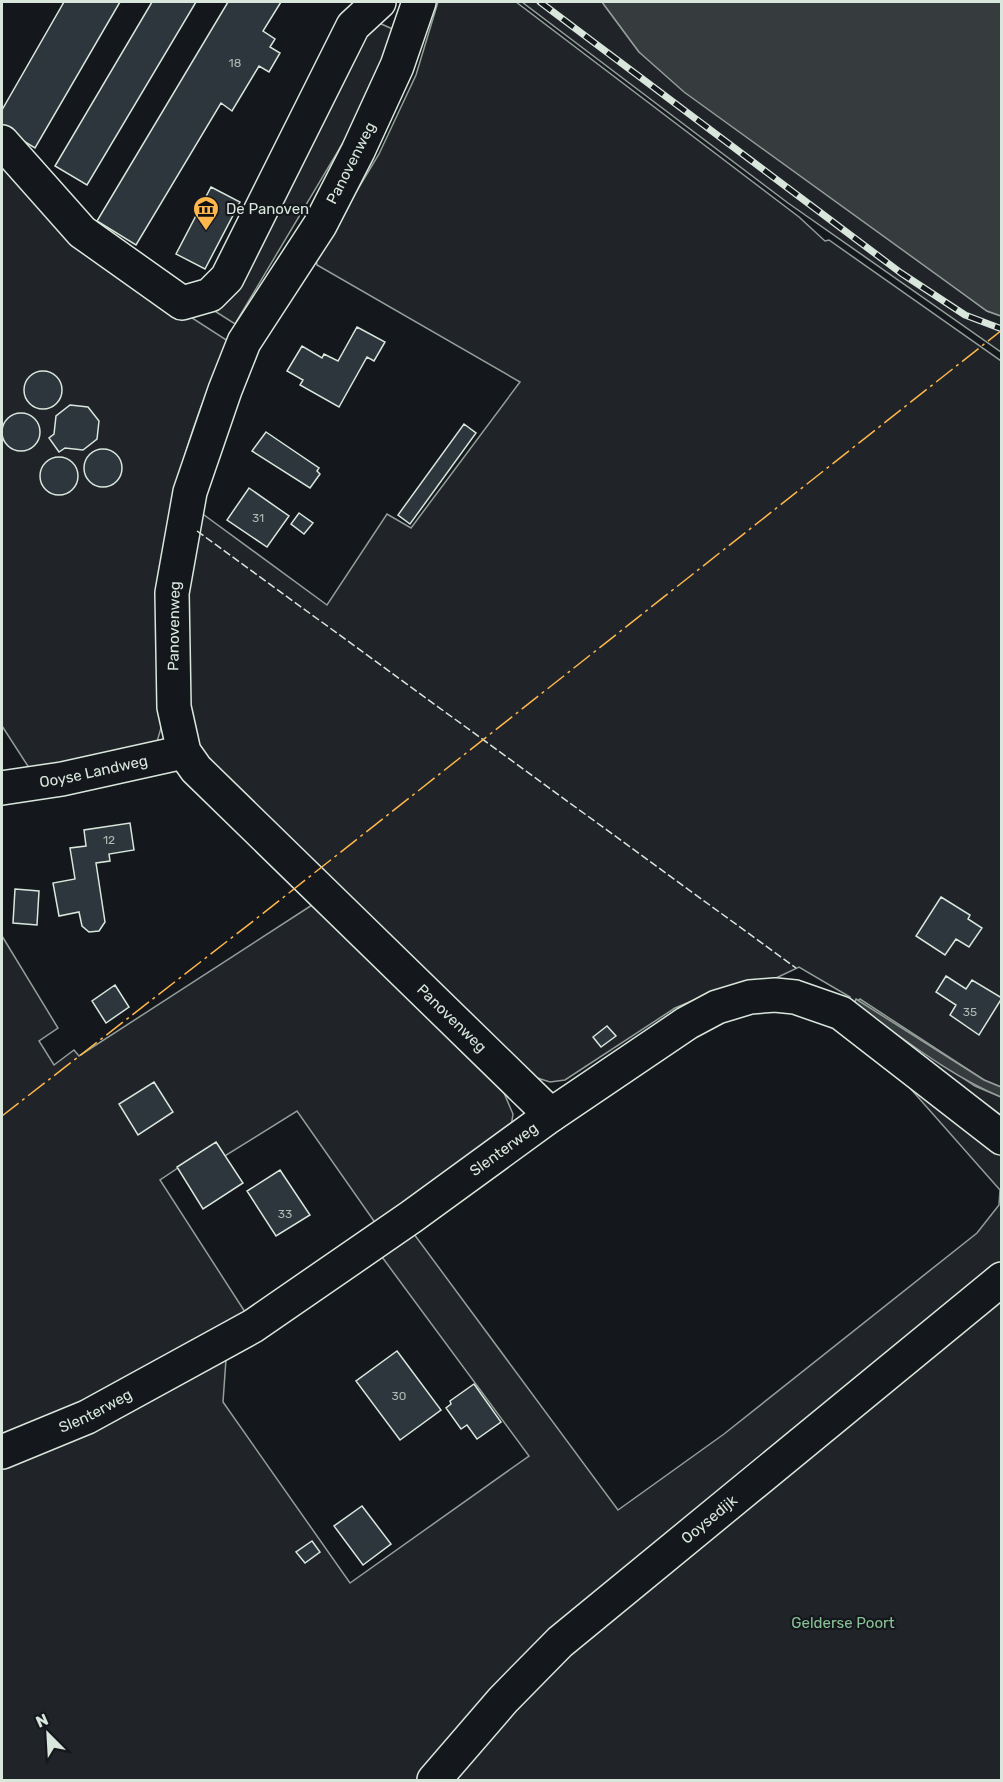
<svg xmlns="http://www.w3.org/2000/svg" width="1003" height="1782" font-family="Rubik,sans-serif">
  <style>
    .green { fill: #202428; stroke: #939e99; stroke-width: 1.5 }
    .water { fill: #363b3e; stroke: #939e99; stroke-width: 1.5 }
    .building { fill: #2c363c; stroke: #d8e6dc; stroke-width: 1.5 }
    .lines { fill: none; stroke-linecap: round; stroke-linejoin: round }
    .minor-casing { stroke: #d8e6dc; stroke-width: 36 }
    .minor { stroke: #14181c; stroke-width: 33 }
    .rail-casing { stroke: #d8e6dc; stroke-width: 7 }
    .rail { stroke: #14181c; stroke-width: 4.5; stroke-dasharray: 14; stroke-linecap: butt }
    .fence { stroke: #d8e6dc; stroke-width: 1.5; stroke-dasharray: 8 3; stroke-linecap: butt }
    .power { stroke: #ffb74d; stroke-width: 1.5; stroke-dasharray: 21 4.5 3 4.5; stroke-linecap: butt }
    .labels { text-anchor: middle; stroke-width: 4.5; stroke-linejoin: round; paint-order: stroke }
    .number-label { font-size: 12px; fill: #adbab4 }
    .street-label { font-size: 15px; fill: #d8e6dc; stroke: #14181c }
    .poi-label { font-size: 15px; fill: #d8e6dc; stroke: #14181c; text-anchor: start }
    .park-label { font-size: 15px; fill: #8ac095; stroke: #14181c }
  </style>
  <rect width="100%" height="100%" fill="#14181c"/>
  <path class="green" d="M438 2H516L799 217 825 241 829 240 1001 361V1087L984 1080 860 999 854 1004 975 1086 1001 1097V1115L850 1004V997L799 967 774 979 704 996 675 1008 565 1080 550 1082 528 1075 211 772 194 742 189 716 187 602 200 512 327 605 387 514 411 528 520 382 317 265 316 259 379 154 416 75Z
    M522 2H602L639 52 987 311 1001 316V352L788 203Z
    M370 19 397 31 353 126 235 324 213 310Z
    M2 157 85 249 228 341C192 421 164 507 158 595 155 639 160 685 161 728L157 742 35 777 2 726Z
    M312 905 504 1093 513 1114 511 1127 376 1224 297 1111 220 1159 211 1146 160 1180 247 1315 149 1374 2 1440V936L58 1028 39 1041 54 1065 74 1050 79 1056Z
    M810 1009 1001 1149V1266L425 1780H2V1465L102 1426 226 1359 223 1402 350 1583 529 1456 382 1257 414 1234 618 1510 724 1434 977 1233 999 1205 1000 1190 902 1079 833 1028 803 1014 780 1010 730 1012Z
    M1001 1285V1780H442L573 1640Z"/>
  <path class="water" d="M602 2H1001V316L987 311 684 92 639 52Z
    M856 999 984 1080 1001 1087V1097C948 1075 902 1037 854 1004Z"/>
  <path class="building" d="M64 2H120L35 148 2 128V110Z
    M152 2H196L87 185 55 166Z
    M228 2H281L263 31 275 39 270 47 280 53 269 72 259 66 232 111 221 103 136 245 97 221Z
    M211 187 240 202 205 269 176 254Z
    M357 327 385 342 374 361 367 357 339 407 300 385 303 380 287 371 302 346 322 358 324 354 338 361Z
    M24 390a19 19 0 1 1 38 0a19 19 0 1 1-38 0Z
    M70 405 88 407 99 421 97 439 83 450 65 448 59 452 49 438 54 434 56 416Z
    M2 432a19 19 0 1 1 38 0a19 19 0 1 1-38 0Z
    M464 424 476 433 410 524 398 515Z
    M266 432 319 468 317 471 320 474 310 488 252 451Z
    M84 468a19 19 0 1 1 38 0a19 19 0 1 1-38 0Z
    M40 476a19 19 0 1 1 38 0a19 19 0 1 1-38 0Z
    M249 488 289 516 267 547 227 520Z
    M299 513 313 523 304 534 291 524Z
    M130 823 134 850 109 854 110 861 96 863 105 922 99 931 89 932 82 926 79 912 59 916 53 883 75 879 70 848 86 846 84 830Z
    M15 889 39 891 37 925 13 923Z
    M941 897 970 915 968 919 982 928 969 947 956 939 945 955 916 936Z
    M946 976 966 989 972 980 1002 998 979 1035 950 1015 956 1005 936 992Z
    M115 985 129 1007 106 1023 92 1001Z
    M607 1026 616 1036 601 1047 593 1037Z
    M154 1082 173 1112 138 1135 119 1104Z
    M216 1142 243 1183 203 1209 177 1167Z
    M280 1170 310 1215 276 1236 247 1191Z
    M397 1351 441 1410 400 1440 356 1381Z
    M474 1384 501 1422 477 1439 467 1425 461 1429 446 1408 451 1404 450 1401Z
    M362 1506 391 1544 363 1565 334 1526Z
    M312 1541 320 1552 305 1563 296 1552Z"/>
  <g class="lines">
    <defs>
      <g id="minor">
        <path id="s1" d="M419 2 397 66 358 151 320 225 244 342 225 390 190 492 172 593 174 707 184 752 196 769 551 1115"/>
        <path d="M2 142 82 232 182 303 210 295 227 278 353 26 379 2"/>
        <path id="s2" d="M2 788 62 779 184 752"/>
        <path id="s3" d="M2 1452 87 1417 253 1326 411 1217 551 1115 687 1023 717 1007 750 997 775 995 795 997 841 1013 1002 1138"/>
        <path id="s4" d="M434 1780 503 1700 560 1642 1002 1279"/>
      </g>
    </defs>
    <use href="#minor" class="minor-casing"/>
    <use href="#minor" class="minor"/>
    <defs>
      <path id="rail" d="M540 2 901 273 965 315 1002 329"/>
    </defs>
    <use href="#rail" class="rail-casing"/>
    <use href="#rail" class="rail"/>
    <path class="fence" d="M197 531 796 968"/>
    <path class="power" d="M2 1116 261 915 1002 330"/>
  </g>
  <defs>
    <symbol id="museum-pin" viewBox="-11 -11 22 30"><path d="M0 17L-7.5 6A9.5 9.5 0 1 1 7.5 6Z" fill="#ffb74d" stroke="#14181c"/><path d="M0-6L6-3V-2H-6V-3ZM-5-1h2V3h-2ZM-1-1h2V3h-2ZM3-1h2V3H3ZM-6 4H6V6H-6Z" fill="#111"/></symbol>
  </defs>
  <g fill-rule="evenodd">
    <use href="#museum-pin" x="191" y="194" width="30" height="40"/>
  </g>
  <g class="labels">
    <g class="number-label">
      <text x="235" y="67">18</text>
      <text x="258" y="522">31</text>
      <text x="109" y="844">12</text>
      <text x="970" y="1016">35</text>
      <text x="285" y="1218">33</text>
      <text x="399" y="1400">30</text>
    </g>
    <g class="street-label">
      <text transform="translate(351 163) rotate(-63)" y="5">Panovenweg</text>
      <text transform="translate(174 626) rotate(-89)" y="5">Panovenweg</text>
      <text dy="5" stroke="none"><textPath href="#s2" startOffset="93">Ooyse Landweg</textPath></text>
      <text dy="5" stroke="none"><textPath href="#s1" startOffset="1184">Panovenweg</textPath></text>
      <text dy="5" stroke="none"><textPath href="#s3" startOffset="588">Slenterweg</textPath></text>
      <text dy="5" stroke="none"><textPath href="#s3" startOffset="102">Slenterweg</textPath></text>
      <text dy="5" stroke="none"><textPath href="#s4" startOffset="380">Ooysedijk</textPath></text>
    </g>
    <g class="poi-label">
      <text x="226" y="214">De Panoven</text>
    </g>
    <g class="park-label">
      <text x="843" y="1628">Gelderse Poort</text>
    </g>
  </g>
  <rect width="1003" height="1782" fill="none" stroke="#d8e6dc" stroke-width="6"/>
  <g transform="translate(48 1734) rotate(336)" stroke="#14181c" stroke-width="4.5" paint-order="stroke">
  <path d="M0-4.5L10 22L0 15L-10 22Z" fill="#d8e6dc"/>
  <text y="-9" font-size="16" font-weight="bold" text-anchor="middle" fill="#d8e6dc">N</text>
  </g>
</svg>
